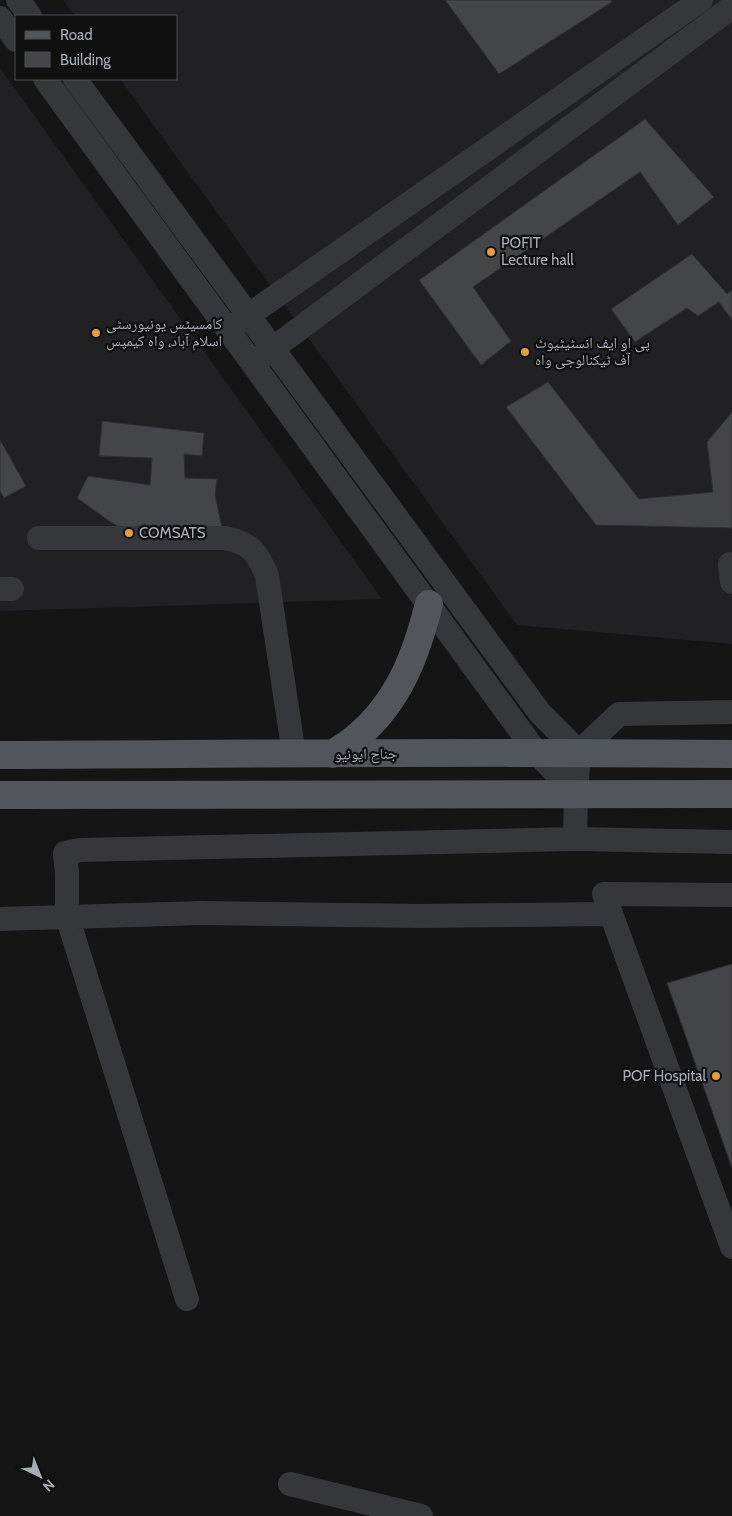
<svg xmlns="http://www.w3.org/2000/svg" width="732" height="1516" font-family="Cabin,'Noto Naskh Arabic',sans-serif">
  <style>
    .built { fill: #212123 }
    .building { fill: #444549; stroke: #2f2f32 }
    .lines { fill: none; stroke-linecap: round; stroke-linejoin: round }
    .minor { stroke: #36373b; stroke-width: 24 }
    .major { stroke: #52555a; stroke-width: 28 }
    .poi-dot { fill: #e59e3e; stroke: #101011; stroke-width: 2 }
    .labels { text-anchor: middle; stroke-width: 4.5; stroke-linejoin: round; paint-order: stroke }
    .poi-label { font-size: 15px; fill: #a7adb6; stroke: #101011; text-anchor: start }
    .street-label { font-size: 15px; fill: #a7adb6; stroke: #101011 }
  </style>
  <rect width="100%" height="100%" fill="#151516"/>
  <path class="built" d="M63 0H732V644L517 625 120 79H176V16H75Z
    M0 68 382 599 0 611Z"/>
  <path class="building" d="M445 0H611L612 2 499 74Z
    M645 119 714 197 678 225 640 172 473 287 511 341 481 365 419 280Z
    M692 254 727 294 732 290V320L719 302 698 316 687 308 635 342 611 309Z
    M548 382 639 499 713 492 707 442 732 412V528L596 525 506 407Z
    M102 421 204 433 202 456 184 454 185 478 217 479 215 495 222 527 129 533 109 521 77 498 88 476 150 485 152 458 99 456Z
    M0 440 26 486 4 498 0 491Z
    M732 964V1168L667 983Z"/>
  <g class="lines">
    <path class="minor" d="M18 0 30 16
      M0 18 16 40
      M45 79 536 752 576 794
      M75 79 540 713 579 752
      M236 324 701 0
      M260 358 732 7
      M39 538H225C251 543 258 553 267 576L294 754
      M730 564 732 582
      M0 589H12
      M575 839 576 794 579 752 619 714 732 712
      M732 895 604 894 732 1247
      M0 919 201 913 422 916 611 914
      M187 1299 67 916V874L65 853 80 850 575 839 732 842
      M290 1484 421 1516"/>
    <path class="major" d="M333 754C341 748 350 743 358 736 399 701 416 655 429 604
      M0 755C244 754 488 751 732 754
      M0 795 732 794"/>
  </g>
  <g class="poi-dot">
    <circle cx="491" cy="252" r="5"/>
    <circle cx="96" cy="333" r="5"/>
    <circle cx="525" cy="352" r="5"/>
    <circle cx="129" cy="533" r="5"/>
    <circle cx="716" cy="1076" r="5"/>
  </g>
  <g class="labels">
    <g class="poi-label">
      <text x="501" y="248">POFIT<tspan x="501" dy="17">Lecture hall</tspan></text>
      <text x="106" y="329">کامسیٹس یونیورسٹی<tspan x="106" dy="17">اسلام آباد، واہ کیمپس</tspan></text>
      <text x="535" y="348">پی او ایف انسٹیٹیوٹ<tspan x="535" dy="17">آف ٹیکنالوجی واہ</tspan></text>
      <text x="139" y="538">COMSATS</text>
      <text x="706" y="1081" text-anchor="end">POF Hospital</text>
    </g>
    <g class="street-label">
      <text transform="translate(366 754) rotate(-1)" y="5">جناح ایونیو</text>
    </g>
  </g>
  <rect x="15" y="15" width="162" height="65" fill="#101011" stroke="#4c4f53"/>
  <rect x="25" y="31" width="25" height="8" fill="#52555a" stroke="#4c4f53"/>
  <text x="60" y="40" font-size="15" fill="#a7adb6">Road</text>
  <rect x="25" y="52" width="25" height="15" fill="#444549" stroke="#4c4f53"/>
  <text x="60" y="65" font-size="15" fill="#a7adb6">Building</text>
  <g transform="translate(40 1476) rotate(137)" stroke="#101011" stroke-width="4" paint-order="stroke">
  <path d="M0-4L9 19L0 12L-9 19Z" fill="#a7adb6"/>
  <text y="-8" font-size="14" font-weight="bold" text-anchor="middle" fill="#a7adb6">N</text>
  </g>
</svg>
